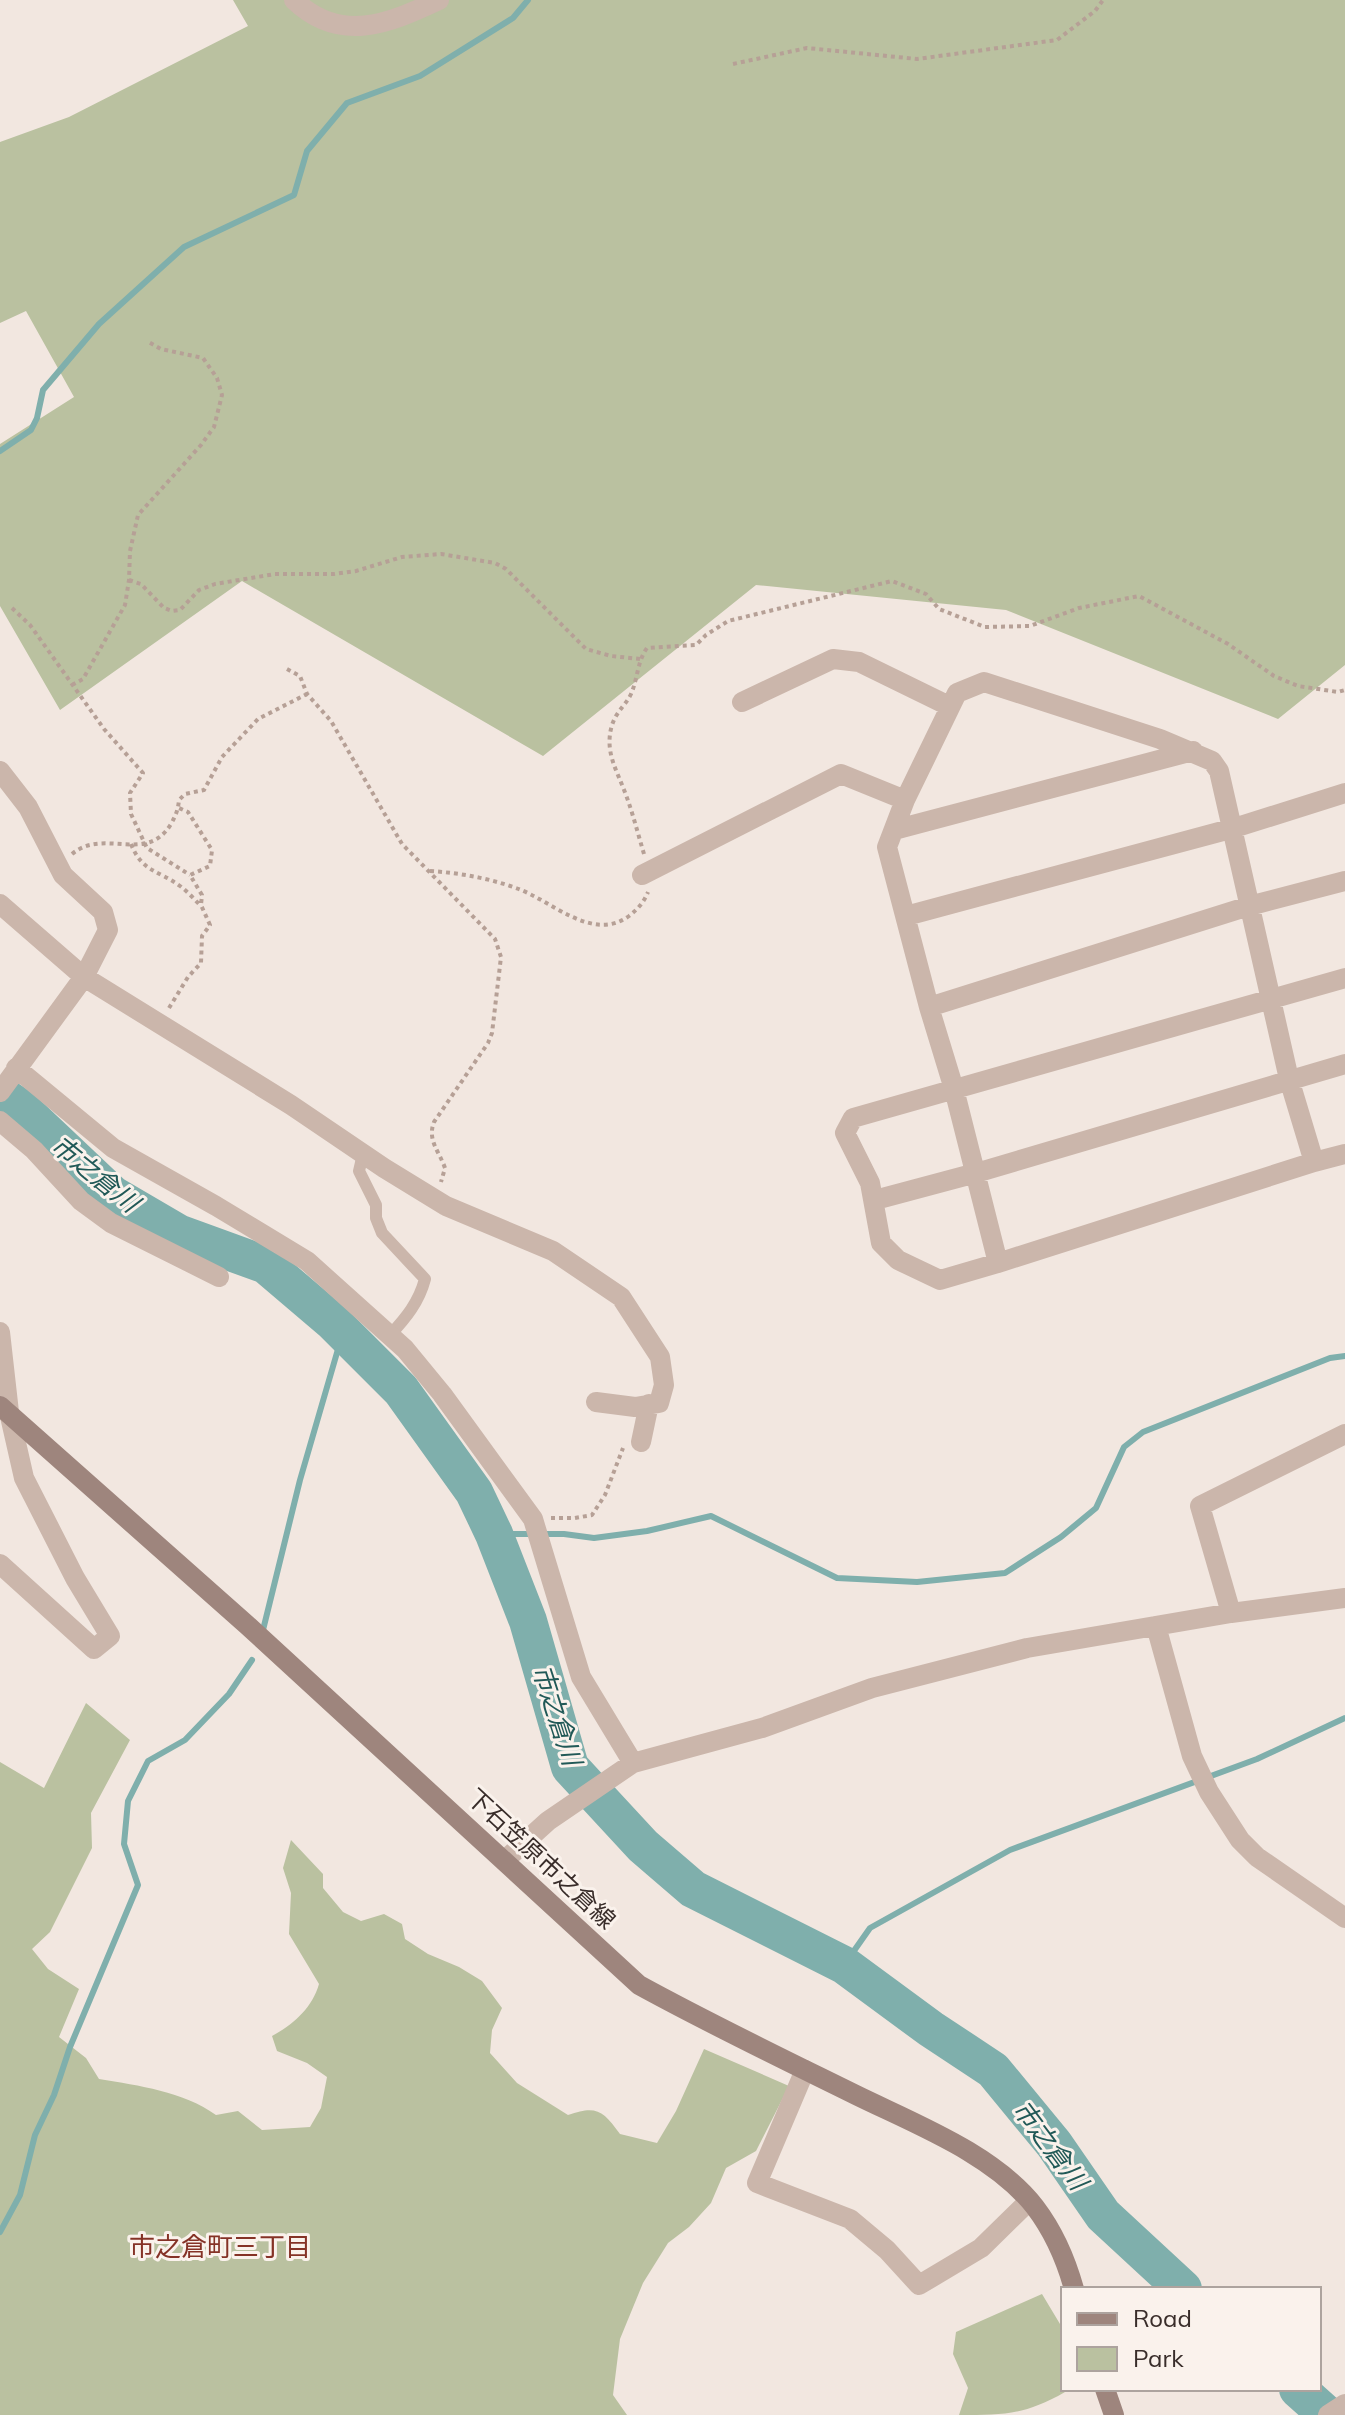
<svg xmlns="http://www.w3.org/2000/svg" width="1345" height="2415" font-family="Mulish,'Noto Sans JP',sans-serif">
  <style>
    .green { fill: #bac1a0 }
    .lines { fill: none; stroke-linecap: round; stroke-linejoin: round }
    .stream { stroke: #7fafac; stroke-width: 6 }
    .river { stroke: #7fafac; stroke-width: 38 }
    .path { stroke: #b6a096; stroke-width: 4; stroke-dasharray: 4 4; stroke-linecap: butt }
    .lane { stroke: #cbb6ab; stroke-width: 12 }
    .street { stroke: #cbb6ab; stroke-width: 20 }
    .secondary { stroke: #9e857d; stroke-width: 20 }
    .labels { text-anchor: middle; stroke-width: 6; stroke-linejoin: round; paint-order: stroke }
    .street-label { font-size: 24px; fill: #392d2a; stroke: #faf2ec }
    .water-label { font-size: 26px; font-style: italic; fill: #215957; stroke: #faf2ec }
    .neighbourhood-label { font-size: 26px; fill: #853226; stroke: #faf2ec }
  </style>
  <rect width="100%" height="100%" fill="#f2e7e0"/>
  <path class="green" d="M233 0H1345V665L1278 719 1006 610 756 585 543 756 242 581 60 710 0 606V444L74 397 26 311 0 323V142L69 117 248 26Z
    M86 1703 130 1740 91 1813 92 1848 50 1932 32 1949 48 1969 79 1989 59 2037 86 2058 99 2079C140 2086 182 2091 216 2115L238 2111 262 2130 310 2127 321 2108 327 2077 307 2063 277 2051 272 2036C294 2024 312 2008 319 1984L289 1934 291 1893 283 1868 291 1840 323 1874V1888L343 1912 361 1921 384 1914 402 1924 405 1939 428 1954 459 1967 482 1981 502 2008 492 2030 490 2053 517 2083 568 2115C596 2105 603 2110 620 2134L657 2143 676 2111 704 2049 789 2086 756 2151 726 2168 711 2203 689 2227 668 2243 643 2283 620 2339 613 2395 627 2415H0V1762L44 1788Z
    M1042 2294 1063 2329V2389H1067L1065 2392C1025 2415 1004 2415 959 2415L968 2388 953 2354 956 2332Z"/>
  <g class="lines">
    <path class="stream" d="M0 451 31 430 37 418 43 390 99 324 184 247 294 195 307 151 347 103 420 76 513 18 528 0
      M494 1534H564L594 1538 647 1531 711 1516 837 1578 917 1582 1005 1573 1061 1537 1096 1508 1124 1447 1143 1432 1330 1358 1345 1356
      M263 1630 300 1480 343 1332
      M844 1965 870 1928 1010 1850 1257 1759 1345 1718
      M0 2232 20 2195 35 2135 54 2095 70 2047 138 1885 124 1844 128 1801 148 1761 185 1740 229 1694 252 1660"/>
    <path class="river" d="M0 1094 21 1108 113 1195 178 1233 266 1265 333 1322 401 1390 474 1492 494 1534 528 1621 570 1767 643 1846 693 1889 844 1965 931 2029 993 2070 1054 2144 1103 2215 1183 2289
      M1298 2389 1327 2415"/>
    <path class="path" d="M733 64 807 48 917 59 1057 40 1095 11 1103 0
      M129 580 141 584 164 608 172 611 180 610 199 590 215 584 275 574H334L356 571 402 557 441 554 495 563 506 569 586 649 611 656 640 659
      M12 608 30 625 104 729 143 773 130 793 131 814 145 844 147 848 190 875
      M287 669 300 676 307 694 331 721 402 844 495 939 501 957 492 1033 488 1043 434 1122C427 1140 439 1151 445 1168L441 1182
      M72 685 83 679 125 605 129 580 130 551 138 515 201 445 214 427 222 395 217 378 203 358 161 349 147 341
      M131 844C142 872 158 870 180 886 187 891 193 898 199 904
      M72 854C104 827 146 865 171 824 176 815 178 810 179 800L185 794 204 790 222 757 258 719 307 694
      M644 854C638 834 633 814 626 795 617 770 604 752 612 725 617 710 626 705 631 694 638 678 637 662 647 648L696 645 706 635 728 621 892 581 926 594 939 609 985 627 1030 626 1079 608 1139 596 1228 644 1274 676 1298 686 1338 692 1345 690
      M430 871C460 873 488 878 516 888 551 900 592 943 629 916 638 909 644 902 648 892
      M169 1008 188 977 201 963 202 936 210 925 201 905 202 895 190 875 210 866 212 850 188 812 179 808
      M551 1518H575L592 1515 605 1495 623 1448"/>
    <path class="lane" d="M363 1154 359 1171 376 1205V1218L382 1233 425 1279C419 1302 406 1318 390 1335"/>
    <path class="street" d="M294 0C340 44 388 24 439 0
      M742 702 833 659 859 662 949 706
      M0 771 28 807 63 875 103 912 108 930 84 977 0 1092
      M894 830 1193 751
      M642 875 841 774 905 800
      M0 904 84 977 291 1105 384 1168 446 1206 553 1251 621 1297 660 1357 664 1385 659 1403 635 1407 596 1402
      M906 916 1234 828 1345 793
      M929 1007 1249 906 1345 881
      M16 1068 113 1148 216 1206 307 1261 405 1349 442 1394 533 1519 581 1677 633 1763
      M0 1121 34 1150 81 1201 111 1223 219 1277
      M1314 1162 1289 1079 1219 771 1212 761 1160 739 984 682 957 693 905 800 887 847 929 1007 954 1089 998 1263 1314 1162 1345 1154
      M875 1200 976 1173 1345 1064
      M998 1263 940 1280 898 1260 881 1243 870 1183 845 1133 853 1118 1345 978
      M0 1332 9 1412 24 1478 75 1578 110 1636 94 1649 0 1564
      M641 1442 649 1404
      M1231 1613 1200 1506 1345 1434
      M1156 1626 1192 1756 1209 1792 1240 1840 1257 1857 1345 1918
      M505 1860 548 1821 633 1763 762 1728 872 1688 1027 1648 1231 1613 1345 1598
      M805 2070 757 2183 850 2219 887 2250 919 2285 981 2248 1029 2201
      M1328 2415 1345 2404"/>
    <path class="secondary" d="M0 1406 247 1625 639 1985C710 2024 783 2059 856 2095 915 2124 994 2154 1035 2207 1054 2232 1066 2260 1074 2289
      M1105 2389 1114 2415"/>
  </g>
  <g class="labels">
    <g class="street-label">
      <text transform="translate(541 1859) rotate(43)" y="8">下石笠原市之倉線</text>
    </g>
    <g class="water-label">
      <text transform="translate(95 1174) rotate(39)" y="9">市之倉川</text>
      <text transform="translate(557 1715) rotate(72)" y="9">市之倉川</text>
      <text transform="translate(1050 2145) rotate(53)" y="9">市之倉川</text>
    </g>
    <g class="neighbourhood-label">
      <text x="220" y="2256">市之倉町三丁目</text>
    </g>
  </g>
  <rect x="1061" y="2287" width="260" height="104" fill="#faf2ec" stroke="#ada39e" stroke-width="2"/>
  <rect x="1077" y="2313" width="40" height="12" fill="#9e857d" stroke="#ada39e" stroke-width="2"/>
  <text x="1133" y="2327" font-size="24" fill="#392d2a">Road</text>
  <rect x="1077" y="2347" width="40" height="24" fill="#bac1a0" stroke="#ada39e" stroke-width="2"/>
  <text x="1133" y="2367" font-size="24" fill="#392d2a">Park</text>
</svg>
